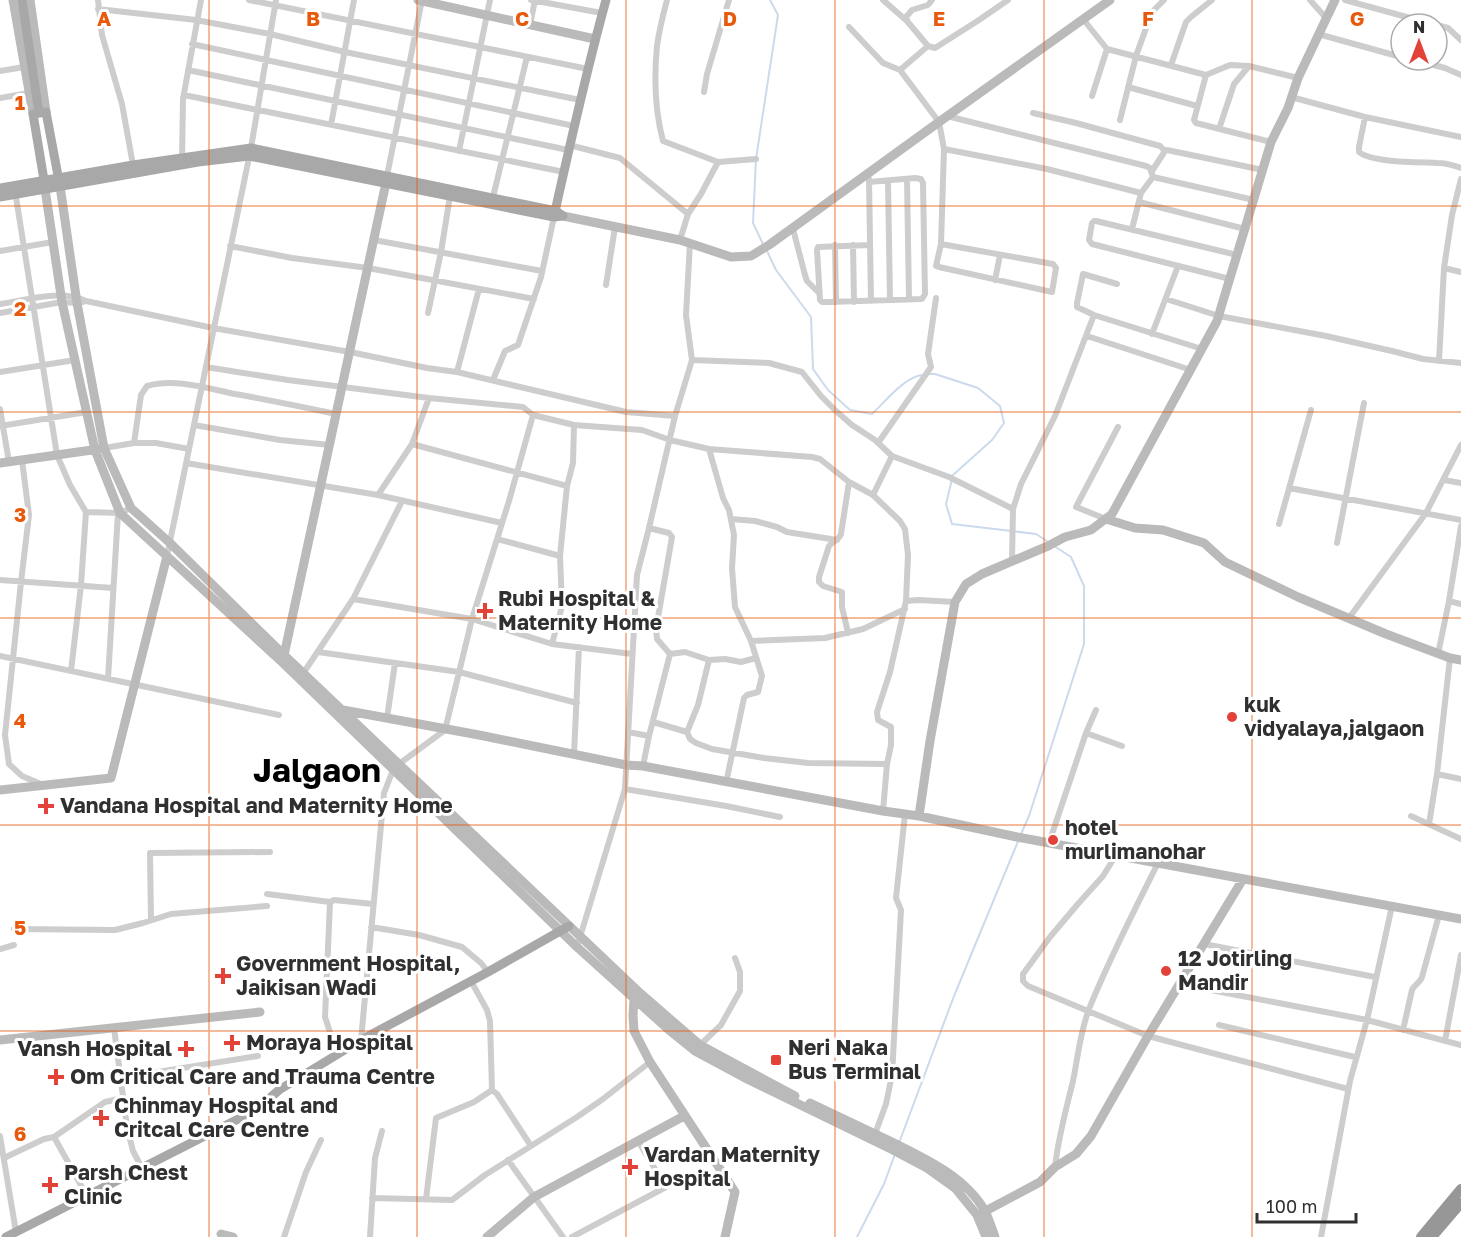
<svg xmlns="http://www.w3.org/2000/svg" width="1461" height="1237" font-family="'Golos Text',sans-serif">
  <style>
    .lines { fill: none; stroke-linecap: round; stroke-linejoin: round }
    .stream { stroke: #cbdaec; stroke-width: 2 }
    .street { stroke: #cdcdcd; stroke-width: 6 }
    .secondary { stroke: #bababa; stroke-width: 9 }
    .primary { stroke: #a8a8a8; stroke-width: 9 }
    .highway { stroke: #979797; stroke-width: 10 }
    .grid { fill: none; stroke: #e8590c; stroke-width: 1.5; stroke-opacity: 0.55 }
    .poi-dot { fill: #e24237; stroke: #fff; stroke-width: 2 }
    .labels { text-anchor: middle; stroke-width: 6; stroke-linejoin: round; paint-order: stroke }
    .poi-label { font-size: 21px; font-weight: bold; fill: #303030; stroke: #fff; text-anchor: start }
    .town-label { font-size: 33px; font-weight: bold; fill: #000; stroke: #fff }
    .grid-label { font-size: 20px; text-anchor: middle; font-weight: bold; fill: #e8590c; stroke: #fff; stroke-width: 6; stroke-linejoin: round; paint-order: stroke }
  </style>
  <rect width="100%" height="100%" fill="#fff"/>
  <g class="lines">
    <path class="stream" d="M764 246 753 223 756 159 778 15 770 0
      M767 251 776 270 811 317 813 369 828 390 850 410 872 414C885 402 905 376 923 375
      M929 374H935L978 388 1000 406 1004 423 992 440 953 475 946 504 952 524 1036 534 1050 543
      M1021 834 1029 816 1084 644V586L1071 557 1054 546
      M899 1143 954 996 1019 839
      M857 1237 884 1184 895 1154"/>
    <path class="street" d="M98 0 102 35 122 104 133 165
      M249 0 588 69
      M531 0 602 13
      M667 0C663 15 659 31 657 46 654 77 655 111 663 141L718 162 756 159
      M883 0 907 21 928 46 935 48 979 20 1008 0
      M1310 0 1326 18
      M1345 0 1432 24
      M98 9 196 20 270 34 345 52 580 100
      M1083 19 1107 49 1206 75 1194 120 1196 123 1271 142
      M907 20 906 17 912 10 928 5 932 0
      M530 25 535 0
      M1437 25 1448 28 1461 40
      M849 27 883 63 900 70 928 46
      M1318 34 1401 57
      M192 44 574 126
      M1414 60 1445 68 1461 75
      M1171 65 1186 22 1191 17 1212 0
      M188 70 568 150
      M900 70 939 122 944 149 941 244 936 266 939 267 1052 292 1056 268 1053 264 941 244
      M0 71 24 67
      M1206 75 1230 65 1249 66
      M1128 87 1197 106
      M704 92 707 74 729 0
      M184 95 564 172
      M1092 96 1107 49
      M1291 97 1365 117 1461 137
      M0 98 29 93
      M1033 113 1076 123 1160 146 1165 151
      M947 116 1146 166 1150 168 1153 177
      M1365 117 1359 147V152C1372 163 1420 162 1438 163 1446 163 1453 165 1461 168
      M1120 120 1136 56 1150 17 1155 9 1164 0
      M331 125 354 0
      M1219 129 1234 84 1249 66 1298 78
      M569 145 620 158 688 214
      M944 149 1047 169 1141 193
      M459 151 490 0
      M182 161 183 99 201 0
      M1152 171 1165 151 1167 150 1263 170
      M387 176 422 0
      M869 179 871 301
      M907 179 909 299
      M888 181 890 300
      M869 182 915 178 921 179 923 183 925 294 922 299 828 302H822L820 300 817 250 818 247 870 245
      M15 191 57 455 70 485 86 512 81 585 71 671
      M493 197 527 57
      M1139 202 1245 229
      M793 229 805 275 807 281 819 293
      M1132 229 1141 193 1153 177 1254 200
      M374 240 542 271
      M680 240 688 214 701 194 718 162
      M835 245 836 302
      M853 245 854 302
      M230 246 292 258 368 268 534 299
      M0 251 53 242
      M1444 268 1461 272
      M1230 279 1092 244 1089 240 1092 223 1094 221H1096L1237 255
      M995 280 1000 255
      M1117 284 1083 274 1077 303V307L1094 315 1202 349
      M606 285 615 227
      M1166 299 1219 316 1326 336 1392 351 1423 359 1461 363
      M86 301 213 328 350 352 427 368 457 372 626 412 675 416
      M0 304C27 300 61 289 86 301L77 303 62 302 0 313
      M428 313 441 252 450 196
      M1152 334 1178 266
      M1087 336 1191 370
      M692 360 769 363 802 372 821 396 836 411 852 425 875 440 892 456 873 495
      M1439 361 1444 268 1452 215 1461 179
      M206 367 288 380 429 398 523 407 533 415 574 425 642 430 670 440 709 449 812 457 820 459 849 482 873 495 900 521 905 529 908 555 906 601 890 672 877 712 878 720 891 727V745L887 764 883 811
      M0 372 75 360
      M457 372 479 289
      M493 380 505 351 518 345 541 277 554 217
      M0 409 9 462
      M194 425 280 440 330 445
      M0 426 87 412
      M134 443 141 395 147 386C175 378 206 388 235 394 269 400 303 407 336 414
      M878 443 931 367 928 354 936 298
      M412 444 567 486
      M104 448 134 443H156L189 449
      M709 449 723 498 729 510 734 535 732 568 735 607 751 641 762 676 758 692 747 695 744 698 726 783
      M892 456 949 477 1013 509
      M22 460 29 515 21 582 5 735 9 764 22 776 41 784
      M186 463 378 495 502 523
      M1444 480 1461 483
      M1289 488 1461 520
      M378 495 412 444 429 398
      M86 512 120 513 131 508
      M731 519 755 521 777 527 787 532 837 540
      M1106 519 1076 507 1118 427
      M1279 524 1311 410
      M497 539 560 556
      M1337 543 1364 403
      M167 556 251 148 276 0
      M1012 561 1013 509 1021 484 1055 416 1094 315
      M0 580 113 588
      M353 599 402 501
      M906 601 919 600 955 602
      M1449 601 1461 526
      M1349 618 1426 513 1461 445
      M848 633 842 607V592L823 586 819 582V577L829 546C833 541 839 540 841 534L849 482
      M751 641 825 638 863 629 905 609
      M552 644 562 606 560 556 567 486 573 463 574 425
      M318 652 459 672 577 703
      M670 654 685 652 709 660 725 659 741 662 756 658
      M1438 654 1449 601 1461 604
      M0 656 279 715
      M302 675 353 599 472 619 552 644 632 654
      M108 679 118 513
      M387 718 395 663
      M653 722 687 732 690 739 696 743 712 749 764 758 808 763 887 764
      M628 732 649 736
      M687 732 698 705 709 660
      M1086 733 1122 746
      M574 754 579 647
      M399 764 445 730 472 619 509 501 533 415
      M643 766 649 736 670 654 657 639 656 629 672 537 669 533 649 528
      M1437 774 1461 779
      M625 789 726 806 780 817
      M1411 816 1461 839
      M1429 824 1437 774 1450 658
      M1049 843 1086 733 1096 710
      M1116 855 1103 876 1077 905 1050 937 1023 974V981L1028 986 1148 1036 1348 1089
      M267 894 330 902 334 900 373 904
      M330 902 325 1017 337 1054
      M151 920 150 853 270 852
      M371 927 419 935 462 947 481 963 488 972
      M14 929 115 930 143 923 171 914 267 906
      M1204 944 1375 977
      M577 947 625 789 637 575 649 528 675 416 692 360 686 315 690 243
      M0 949 14 945
      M471 981 487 1010 490 1021 492 1090 497 1094 531 1146
      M1179 984 1367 1020 1461 1045
      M1219 1025 1355 1057
      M114 1028 127 1127 133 1151 142 1168
      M1403 1030 1412 990C1414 985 1420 983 1422 977L1439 915
      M361 1040 384 793 393 770
      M1445 1041 1461 955
      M700 1045 721 1025 740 991V972L735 958
      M120 1078 258 1056
      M875 1134 886 1104 892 1075 901 910 896 898 905 814
      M0 1136 16 1232
      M54 1137 87 1196
      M4 1158 44 1139 54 1137 105 1102 123 1098
      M508 1160 563 1237
      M1055 1167C1058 1138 1066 1110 1073 1081 1078 1057 1080 1032 1089 1009 1109 959 1134 911 1158 863
      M372 1198 452 1200 485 1175 577 1117 603 1099 650 1062
      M426 1199 436 1118 474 1102 492 1090
      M284 1237 306 1172 321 1140
      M370 1237 375 1158 382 1131
      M572 1237 666 1187 638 1141
      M1321 1237 1350 1081 1367 1020 1392 906"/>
    <path class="secondary" d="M13 0 33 114
      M30 0 46 112
      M418 0 595 39
      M60 186 77 303 104 448 131 508 170 543 284 655 640 993 700 1045 795 1096
      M45 189 62 302 95 450 120 513 283 663 577 947 669 1030 695 1051 749 1080 893 1150 927 1168 955 1188 977 1215 986 1237
      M563 216 680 240 731 257 751 256 769 245 939 122 1110 0
      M0 463 99 449
      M1106 519 1135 528 1163 530 1204 543 1225 562 1298 597 1386 634 1450 658 1461 660
      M283 660 387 178
      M343 710 479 735 626 765 643 766 883 811 919 816 1017 837 1461 919
      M0 790 111 778 167 556
      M919 816 930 741 955 602 966 584 982 574 1048 546 1065 537 1091 530 1112 514 1217 321 1271 142 1288 108 1298 78 1335 0
      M637 997 634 1000 633 1015 634 1031 650 1062 735 1192 725 1237
      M0 1040 260 1012
      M810 1103C837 1116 863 1128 890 1141 924 1158 965 1176 985 1211 989 1219 992 1229 995 1237
      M980 1214 1040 1182 1055 1167 1076 1154 1091 1136 1148 1036 1243 879
      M221 1234 233 1237
      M487 1237 534 1197 684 1116"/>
    <path class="primary" d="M22 0 39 113
      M45 186 33 114 46 112 59 181
      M0 188 133 165 251 148 556 211 563 216
      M0 197 198 162 249 156 554 217 563 216
      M554 216C570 144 586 72 606 0
      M6 1237 256 1110 279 1090 361 1040 488 972 569 926"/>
    <path class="highway" d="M1421 1237 1461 1189
      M1432 1237 1461 1203"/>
  </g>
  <path class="grid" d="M209 0V1237M417 0V1237M626 0V1237M835 0V1237M1044 0V1237M1252 0V1237M0 206H1461M0 412H1461M0 618H1461M0 825H1461M0 1031H1461"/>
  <g class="poi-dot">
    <path d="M482 602h6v6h6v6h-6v6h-6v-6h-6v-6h6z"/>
    <circle cx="1232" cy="717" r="6"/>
    <path d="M43 797h6v6h6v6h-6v6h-6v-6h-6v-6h6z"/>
    <circle cx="1053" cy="840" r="6"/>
    <circle cx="1166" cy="971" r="6"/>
    <path d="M220 967h6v6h6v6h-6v6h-6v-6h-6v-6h6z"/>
    <path d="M229 1034h6v6h6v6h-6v6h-6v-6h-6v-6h6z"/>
    <path d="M183 1040h6v6h6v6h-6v6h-6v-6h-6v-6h6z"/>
    <rect x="770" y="1054" width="12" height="12" rx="3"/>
    <path d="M53 1068h6v6h6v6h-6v6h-6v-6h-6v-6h6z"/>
    <path d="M98 1109h6v6h6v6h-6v6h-6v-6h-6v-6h6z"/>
    <path d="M627 1158h6v6h6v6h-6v6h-6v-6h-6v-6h6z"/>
    <path d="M47 1176h6v6h6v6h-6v6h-6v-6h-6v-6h6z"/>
  </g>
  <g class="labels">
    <g class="poi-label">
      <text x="498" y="606">Rubi Hospital &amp;<tspan x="498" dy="24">Maternity Home</tspan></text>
      <text x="1244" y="712">kuk<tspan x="1244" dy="24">vidyalaya,jalgaon</tspan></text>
      <text x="60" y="813">Vandana Hospital and Maternity Home</text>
      <text x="1065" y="835">hotel<tspan x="1065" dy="24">murlimanohar</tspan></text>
      <text x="1178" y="966">12 Jotirling<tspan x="1178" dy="24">Mandir</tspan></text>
      <text x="236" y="971">Government Hospital,<tspan x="236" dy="24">Jaikisan Wadi</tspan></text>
      <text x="246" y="1050">Moraya Hospital</text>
      <text x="788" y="1055">Neri Naka<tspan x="788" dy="24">Bus Terminal</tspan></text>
      <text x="172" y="1056" text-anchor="end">Vansh Hospital</text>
      <text x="70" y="1084">Om Critical Care and Trauma Centre</text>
      <text x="114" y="1113">Chinmay Hospital and<tspan x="114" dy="24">Critcal Care Centre</tspan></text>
      <text x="644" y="1162">Vardan Maternity<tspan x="644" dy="24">Hospital</tspan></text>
      <text x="64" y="1180">Parsh Chest<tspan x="64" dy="24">Clinic</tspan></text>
    </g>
    <g class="town-label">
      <text x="317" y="782">Jalgaon</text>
    </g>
  </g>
  <g class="grid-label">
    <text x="104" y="26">A</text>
    <text x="313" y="26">B</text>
    <text x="522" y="26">C</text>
    <text x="730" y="26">D</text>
    <text x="939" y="26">E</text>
    <text x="1148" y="26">F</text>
    <text x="1357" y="26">G</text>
    <text x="20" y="110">1</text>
    <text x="20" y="316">2</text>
    <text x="20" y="522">3</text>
    <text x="20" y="728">4</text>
    <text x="20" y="935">5</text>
    <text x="20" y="1141">6</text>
  </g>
  <g transform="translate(1419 42)"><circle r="28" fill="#ffffff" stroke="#acacac" stroke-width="1.5"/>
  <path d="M0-4.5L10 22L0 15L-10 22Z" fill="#e24237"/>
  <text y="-9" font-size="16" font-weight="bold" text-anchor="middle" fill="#303030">N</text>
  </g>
  <path d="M1257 1213v9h99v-9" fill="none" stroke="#303030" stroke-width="3"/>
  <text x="1266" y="1213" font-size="18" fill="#303030" stroke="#ffffff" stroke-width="4.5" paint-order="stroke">100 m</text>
</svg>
